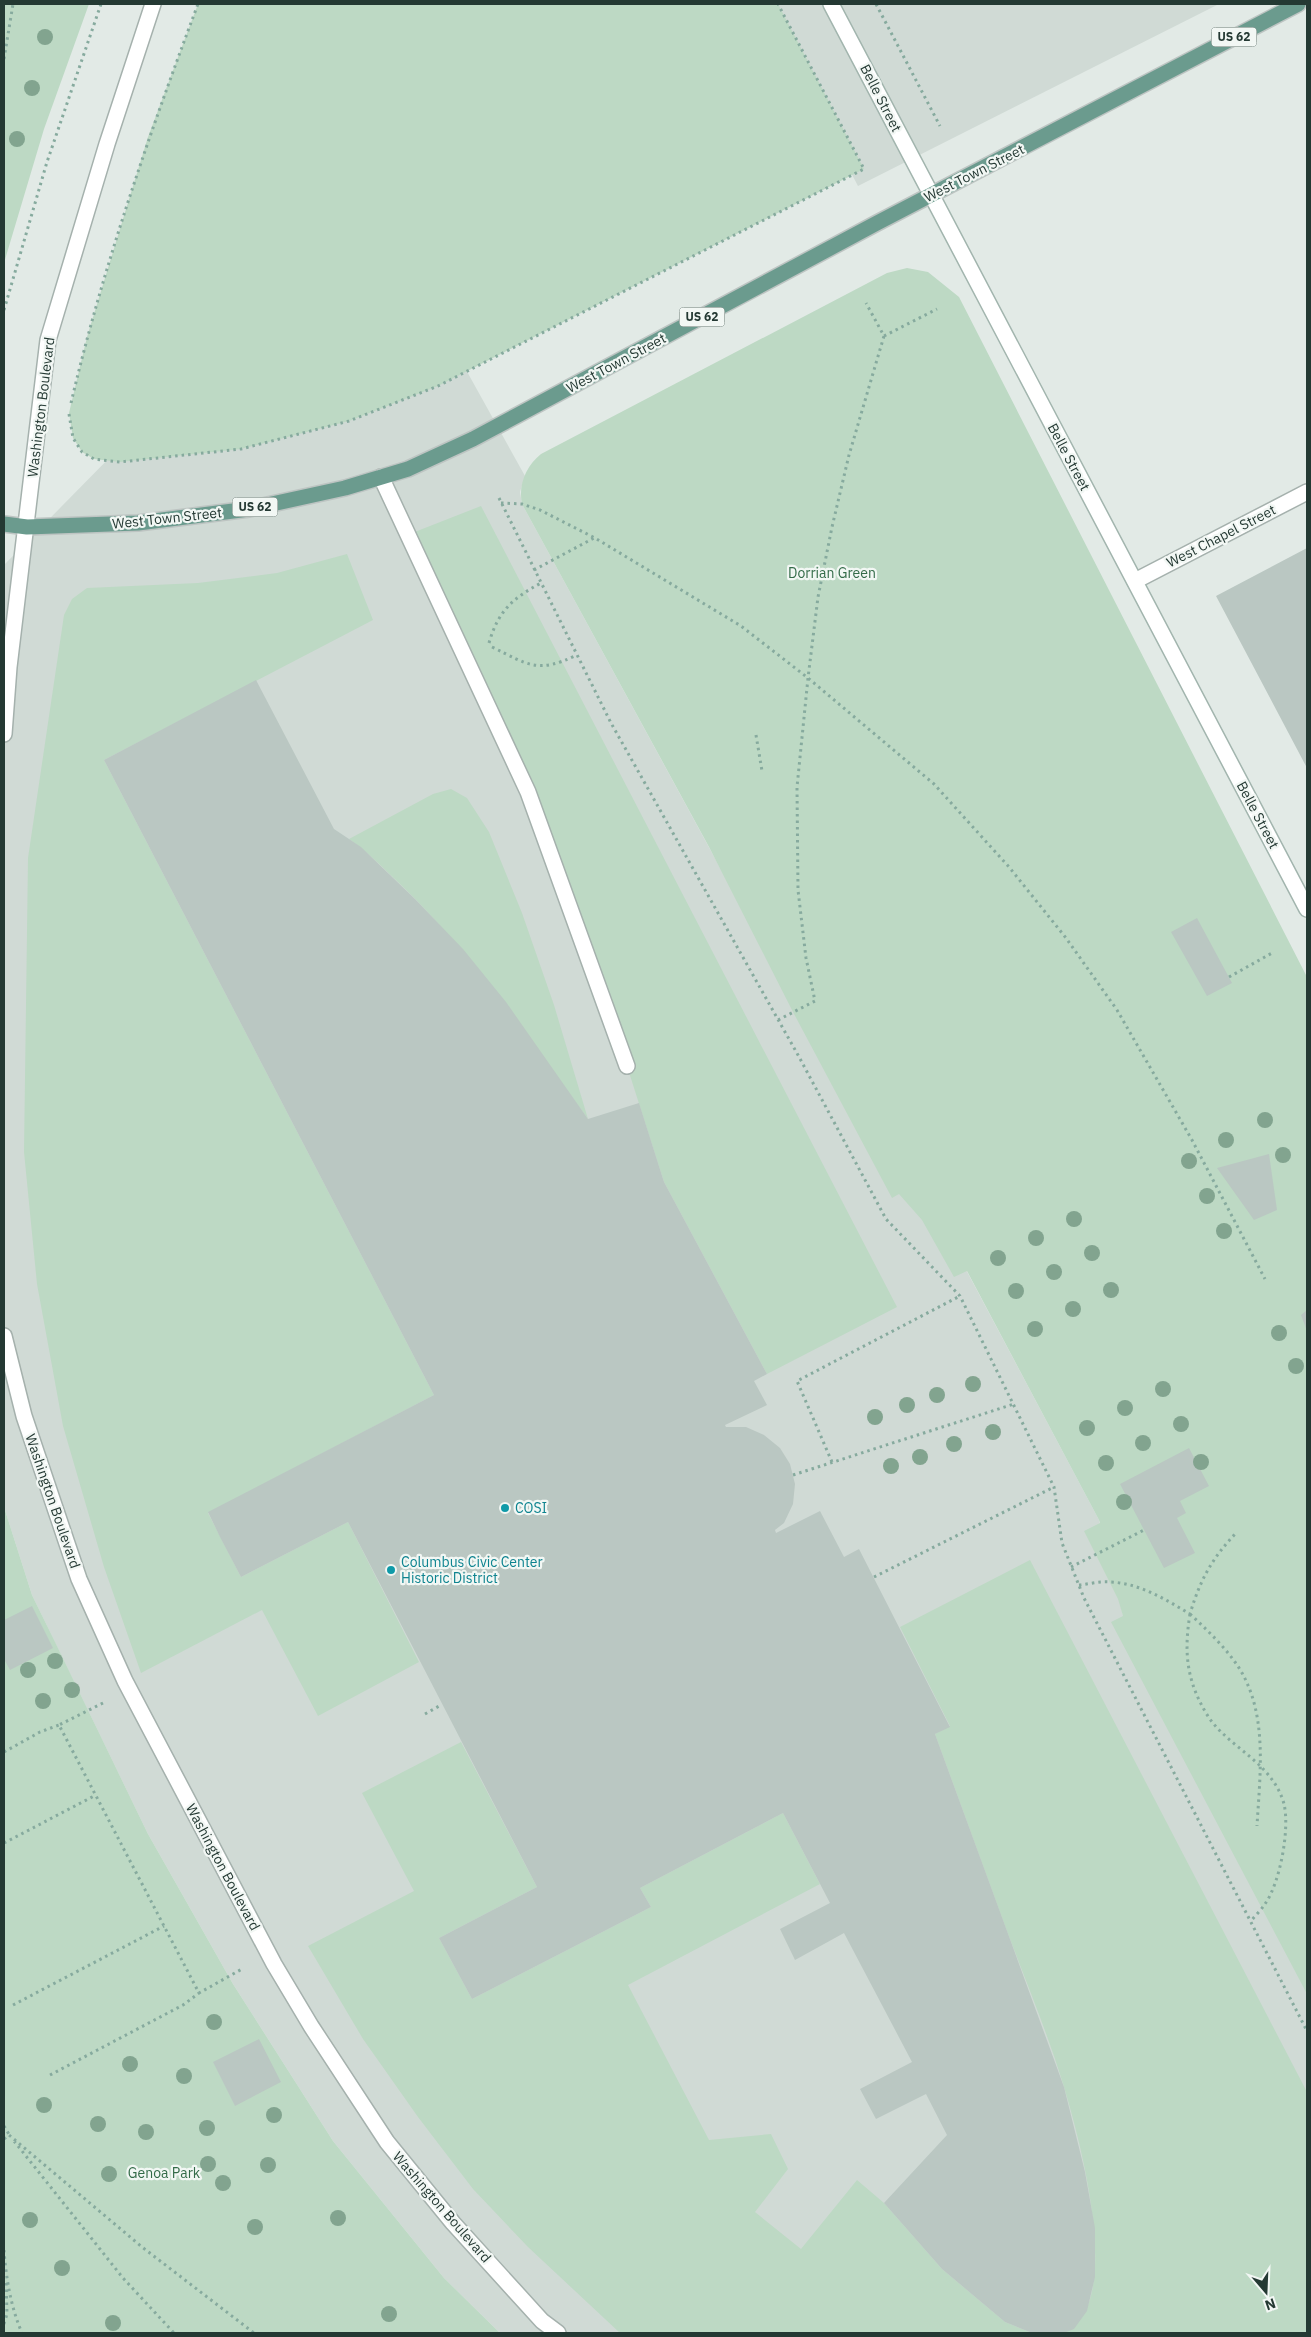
<svg xmlns="http://www.w3.org/2000/svg" width="1311" height="2337" font-family="'IBM Plex Sans',sans-serif">
  <style>
    .built { fill: #d0dad5 }
    .green { fill: #bdd9c4 }
    .building { fill: #bac7c2 }
    .lines { fill: none; stroke-linecap: round; stroke-linejoin: round }
    .lane-casing { stroke: #a5b1ad; stroke-width: 18 }
    .street-casing { stroke: #a5b1ad; stroke-width: 18 }
    .secondary-casing { stroke: #a2b5ae; stroke-width: 18 }
    .primary-casing { stroke: #bdc4c2; stroke-width: 18 }
    .path { stroke: #86aa9e; stroke-width: 3; stroke-dasharray: 2.5 4; stroke-linecap: butt }
    .lane { stroke: #fff; stroke-width: 15 }
    .street { stroke: #fff; stroke-width: 15 }
    .secondary { stroke: #fff; stroke-width: 15 }
    .primary { stroke: #6b9b8e; stroke-width: 15 }
    .tree { fill: #82a48f }
    .culture-dot { fill: #0f9aa8; stroke: #f2f7f4; stroke-width: 2 }
    .labels { text-anchor: middle; stroke-width: 4.5; stroke-linejoin: round; paint-order: stroke }
    .shield { fill: #f2f7f4; stroke: #62726d; stroke-width: 1 }
    .shield-label { font-size: 12px; font-weight: bold; fill: #243933 }
    .street-label { font-size: 14px; fill: #243933; stroke: #f2f7f4 }
    .park-label { font-size: 14px; fill: #336b48; stroke: #f2f7f4 }
    .culture-label { font-size: 14px; fill: #0d838f; stroke: #f2f7f4; text-anchor: start }
  </style>
  <rect width="100%" height="100%" fill="#e2eae6"/>
  <path class="built" d="M762 4H1219L858 186Z
    M460 359 525 476 520 492 522 504 742 908 964 1266 1099 1520 1126 1627 1307 1987V2333H500L444 2278 333 2141 233 1984 148 1834 32 1595 4 1507V565L119 448Z"/>
  <path class="green" d="M4 4H89L44 129 4 263Z
    M198 4H778L864 169 438 386 349 421 241 449 120 462 94 459 82 452 73 438 69 413 87 337 148 137Z
    M907 268 928 272 959 297 1307 977V1994L1111 1622 1123 1616 1118 1599 1084 1531 1100 1523 1099 1520 967 1271 954 1277 922 1220 899 1194 892 1198 793 1012 709 847 522 504C518 485 526 466 541 454L887 273Z
    M481 506 897 1307 767 1374 664 1182 627 1066 528 793 407 535Z
    M347 554 373 620 104 760 434 1395 208 1513 241 1577 348 1522 419 1662 318 1716 262 1610 141 1673 104 1567 63 1426 37 1284 24 1152 28 858 64 615 72 599 87 588 198 583 277 573Z
    M451 789 467 798 489 832 522 913 554 1005 588 1119C528 1038 473 954 400 884 384 869 368 852 349 839L433 794Z
    M4 1507 32 1595 57 1646 148 1834 233 1984 333 2141 444 2278 500 2333H4Z
    M1030 1560 1307 2092V2333H1064C1126 2305 1079 2137 1064 2087 1047 2031 1024 1977 1004 1923 981 1860 958 1797 935 1734L950 1726 900 1627Z
    M461 1742 537 1887 439 1938 472 1999 651 1907 640 1888 783 1813 820 1884 628 1985 709 2140 771 2134 788 2169 755 2212 801 2249 857 2180 884 2203 942 2269 1005 2322 1032 2333H620L528 2247 473 2189 418 2117 363 2039 308 1946 414 1891 362 1793Z"/>
  <path class="building" d="M1307 548V768L1216 596Z
    M256 680 334 829 361 847 415 899 463 949 506 1002 588 1119 639 1103 664 1182 767 1374 754 1381 767 1405 725 1425 726 1427H746L764 1435 780 1448 790 1464 795 1484 793 1504 784 1523 775 1530 776 1533 820 1511 844 1557 859 1549 950 1727 935 1734 1064 2087 1085 2172 1095 2228V2277L1087 2311 1074 2329 1064 2333H1032L1005 2322 942 2269 884 2203 947 2135 926 2094 876 2119 860 2089 912 2062 844 1933 795 1960 780 1929 830 1903 783 1813 640 1888 651 1907 472 1999 439 1938 537 1887 348 1522 241 1577 220 1537 208 1512 434 1395 104 760Z
    M1197 918 1232 983 1207 996 1171 932Z
    M1269 1154 1277 1210 1254 1220 1217 1168Z
    M1307 1310V1331L1301 1315Z
    M1189 1448 1209 1486 1180 1501 1186 1513 1177 1518 1195 1553 1164 1568 1120 1484Z
    M32 1606 53 1648 10 1670 4 1659V1620Z
    M259 2039 281 2082 235 2106 213 2062Z"/>
  <g class="lines">
    <defs>
      <path id="lane" d="M381 477 528 792 627 1066
        M1135 581 1307 492"/>
      <path id="street" d="M4 734 9 667 48 340 107 144 153 4
        M4 1336 24 1416 79 1579 125 1681 274 1964 311 2026 387 2142 453 2223 542 2321 558 2333"/>
      <path id="secondary" d="M831 4 1307 909"/>
      <path id="primary" d="M4 524 27 527 138 523 249 509 345 488 408 469 473 439 877 223 1298 4"/>
    </defs>
    <use href="#lane" class="lane-casing"/>
    <use href="#street" class="street-casing"/>
    <use href="#secondary" class="secondary-casing"/>
    <use href="#primary" class="primary-casing"/>
    <path class="path" d="M876 4 940 126
      M4 59 13 4
      M4 310 47 162 101 4
      M884 336 937 309
      M71 403C103 267 149 135 198 4
      M69 414 73 438 82 452 94 459 120 462 241 449 349 421 438 386 864 169 778 4
      M499 498 611 723 798 1055 886 1219 960 1296 1054 1487 1062 1543 1084 1598 1307 2031
      M501 503 522 504 540 510 595 538 741 626 808 678 934 784 1009 867 1066 938 1117 1010 1192 1140 1265 1279
      M534 570 594 538
      M489 643C498 611 513 598 541 583
      M492 647C529 665 537 674 577 655
      M756 735 762 771
      M1229 977 1272 953
      M778 1020 815 1001 806 958 798 890 797 787 808 678 818 597 832 527 849 455 884 336 866 303
      M832 1462 797 1381 960 1296
      M793 1475 1014 1404
      M1071 1567 1144 1530
      M874 1577 1054 1487
      M1079 1585C1089 1584 1100 1581 1110 1582 1139 1583 1165 1599 1190 1614 1200 1580 1212 1558 1237 1532
      M1190 1614C1184 1651 1186 1679 1206 1713 1220 1737 1247 1751 1265 1771 1274 1781 1281 1792 1284 1804 1290 1829 1280 1883 1265 1904 1261 1910 1255 1916 1251 1921
      M1190 1614C1206 1629 1222 1644 1235 1662 1269 1709 1260 1772 1257 1826
      M103 1703 59 1725 199 1993 242 1969
      M425 1714 441 1705
      M4 1752 40 1732 59 1725
      M4 1843 96 1795
      M13 2005 164 1926
      M50 2075 183 2005 199 1993
      M4 2126 10 2136
      M4 2139 9 2135 142 2247 254 2333
      M14 2141 123 2278 174 2333
      M4 2250C6 2278 11 2308 22 2333
      M4 2324 7 2314 6 2280"/>
    <use href="#lane" class="lane"/>
    <use href="#street" class="street"/>
    <use href="#secondary" class="secondary"/>
    <use href="#primary" class="primary"/>
  </g>
  <g class="tree">
    <circle cx="45" cy="37" r="8"/>
    <circle cx="32" cy="88" r="8"/>
    <circle cx="17" cy="139" r="8"/>
    <circle cx="1265" cy="1120" r="8"/>
    <circle cx="1226" cy="1140" r="8"/>
    <circle cx="1283" cy="1155" r="8"/>
    <circle cx="1189" cy="1161" r="8"/>
    <circle cx="1207" cy="1196" r="8"/>
    <circle cx="1074" cy="1219" r="8"/>
    <circle cx="1224" cy="1231" r="8"/>
    <circle cx="1036" cy="1238" r="8"/>
    <circle cx="1092" cy="1253" r="8"/>
    <circle cx="998" cy="1258" r="8"/>
    <circle cx="1054" cy="1272" r="8"/>
    <circle cx="1111" cy="1290" r="8"/>
    <circle cx="1016" cy="1291" r="8"/>
    <circle cx="1073" cy="1309" r="8"/>
    <circle cx="1035" cy="1329" r="8"/>
    <circle cx="1279" cy="1333" r="8"/>
    <circle cx="1296" cy="1366" r="8"/>
    <circle cx="973" cy="1384" r="8"/>
    <circle cx="1163" cy="1389" r="8"/>
    <circle cx="937" cy="1395" r="8"/>
    <circle cx="907" cy="1405" r="8"/>
    <circle cx="1125" cy="1408" r="8"/>
    <circle cx="875" cy="1417" r="8"/>
    <circle cx="1181" cy="1424" r="8"/>
    <circle cx="1087" cy="1428" r="8"/>
    <circle cx="993" cy="1432" r="8"/>
    <circle cx="1143" cy="1443" r="8"/>
    <circle cx="954" cy="1444" r="8"/>
    <circle cx="920" cy="1457" r="8"/>
    <circle cx="1201" cy="1462" r="8"/>
    <circle cx="1106" cy="1463" r="8"/>
    <circle cx="891" cy="1466" r="8"/>
    <circle cx="1124" cy="1502" r="8"/>
    <circle cx="55" cy="1661" r="8"/>
    <circle cx="28" cy="1670" r="8"/>
    <circle cx="72" cy="1690" r="8"/>
    <circle cx="43" cy="1701" r="8"/>
    <circle cx="214" cy="2022" r="8"/>
    <circle cx="130" cy="2064" r="8"/>
    <circle cx="184" cy="2076" r="8"/>
    <circle cx="44" cy="2105" r="8"/>
    <circle cx="274" cy="2115" r="8"/>
    <circle cx="98" cy="2124" r="8"/>
    <circle cx="207" cy="2128" r="8"/>
    <circle cx="146" cy="2132" r="8"/>
    <circle cx="208" cy="2164" r="8"/>
    <circle cx="268" cy="2165" r="8"/>
    <circle cx="109" cy="2174" r="8"/>
    <circle cx="223" cy="2183" r="8"/>
    <circle cx="338" cy="2218" r="8"/>
    <circle cx="30" cy="2220" r="8"/>
    <circle cx="255" cy="2227" r="8"/>
    <circle cx="62" cy="2268" r="8"/>
    <circle cx="389" cy="2314" r="8"/>
    <circle cx="113" cy="2323" r="8"/>
  </g>
  <g class="culture-dot">
    <circle cx="505" cy="1508" r="5"/>
    <circle cx="391" cy="1570" r="5"/>
  </g>
  <g class="labels">
    <g class="shield">
      <rect x="1211.5" y="27.5" width="45" height="19" rx="4"/>
      <rect x="679.5" y="307.5" width="45" height="19" rx="4"/>
      <rect x="232.5" y="497.5" width="45" height="19" rx="4"/>
    </g>
    <g class="shield-label">
      <text x="1234" y="41">US 62</text>
      <text x="702" y="321">US 62</text>
      <text x="255" y="511">US 62</text>
    </g>
    <g class="street-label">
      <text transform="translate(881 98) rotate(63)" y="5">Belle Street</text>
      <text transform="translate(974 173) rotate(-27)" y="5">West Town Street</text>
      <text transform="translate(616 363) rotate(-28)" y="5">West Town Street</text>
      <text transform="translate(41 407) rotate(-83)" y="5">Washington Boulevard</text>
      <text transform="translate(1069 457) rotate(62)" y="5">Belle Street</text>
      <text transform="translate(167 518) rotate(-6)" y="5">West Town Street</text>
      <text transform="translate(1221 536) rotate(-27)" y="5">West Chapel Street</text>
      <text transform="translate(1258 815) rotate(62)" y="5">Belle Street</text>
      <text transform="translate(53 1501) rotate(71)" y="5">Washington Boulevard</text>
      <text transform="translate(223 1867) rotate(62)" y="5">Washington Boulevard</text>
      <text transform="translate(442 2207) rotate(49)" y="5">Washington Boulevard</text>
    </g>
    <g class="park-label">
      <text x="832" y="578">Dorrian Green</text>
      <text x="164" y="2178">Genoa Park</text>
    </g>
    <g class="culture-label">
      <text x="515" y="1513">COSI</text>
      <text x="401" y="1567">Columbus Civic Center<tspan x="401" dy="16">Historic District</tspan></text>
    </g>
  </g>
  <rect width="1311" height="2337" fill="none" stroke="#243933" stroke-width="10"/>
  <g transform="translate(1266 2292) rotate(161)" stroke="#f2f7f4" stroke-width="4" paint-order="stroke">
  <path d="M0-4L9 19L0 12L-9 19Z" fill="#243933"/>
  <text y="-8" font-size="14" font-weight="bold" text-anchor="middle" fill="#243933">N</text>
  </g>
</svg>
